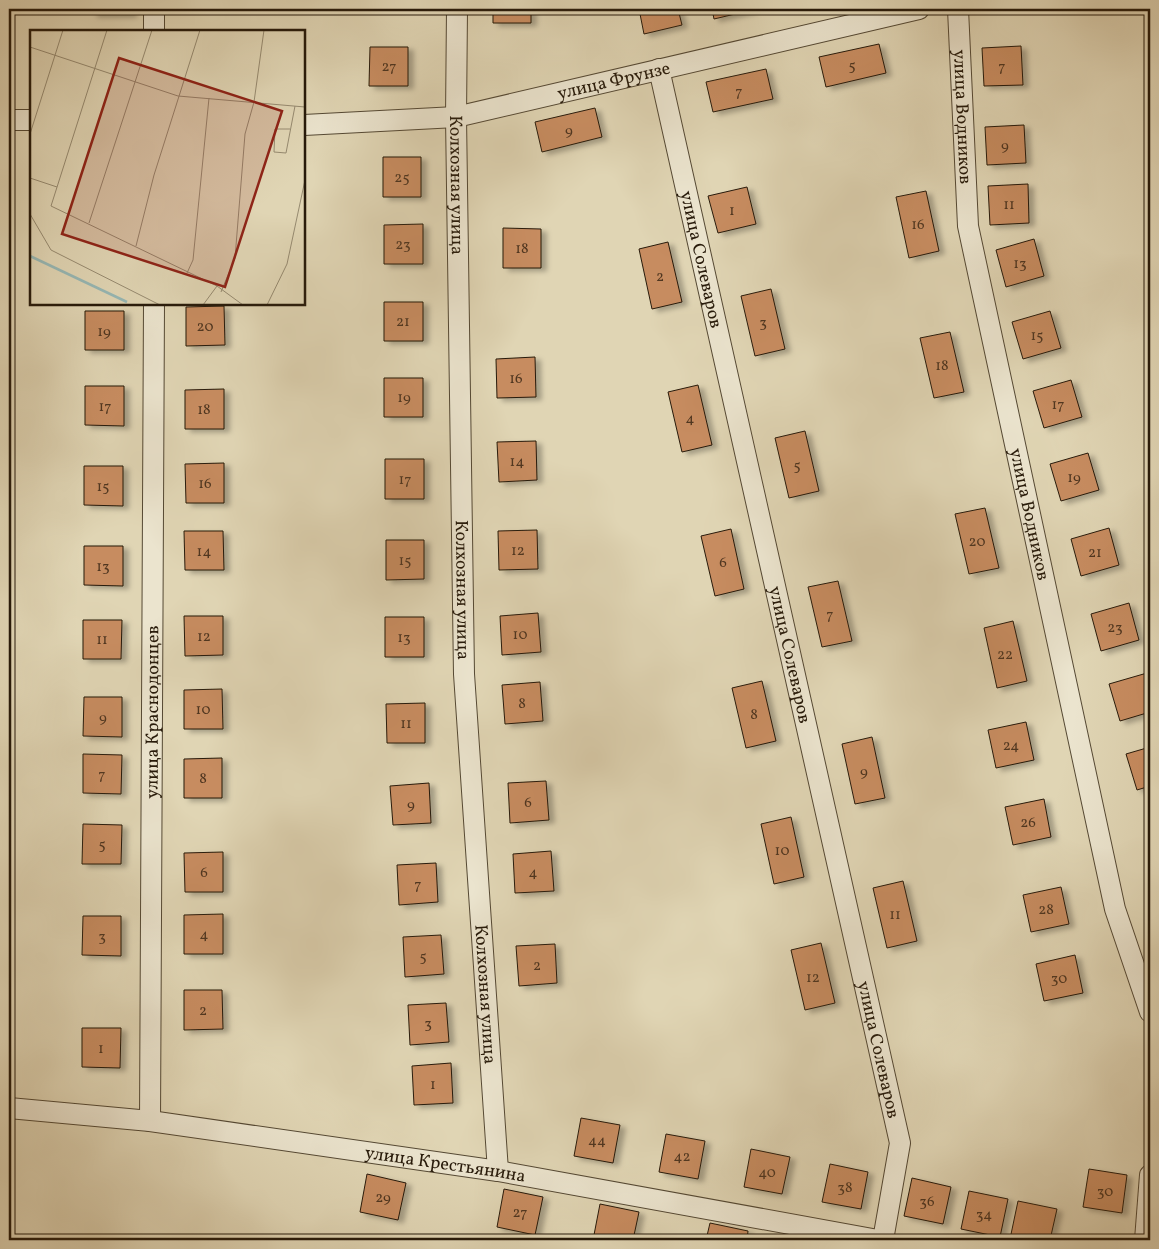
<svg xmlns="http://www.w3.org/2000/svg" width="1159" height="1249" font-family="Vollkorn,serif">
  <style>
    .building { fill: #c78c61; stroke: #271a0a; filter: url(#shadow) }
    .lines { fill: none; stroke-linecap: round; stroke-linejoin: round }
    .minor-casing { stroke: #554934; stroke-width: 22 }
    .minor { stroke: #ebe4ce; stroke-width: 20 }
    .labels { text-anchor: middle; stroke-width: 4; stroke-linejoin: round; paint-order: stroke }
    .number-label { font-size: 15px; fill: #4f3620 }
    .street-label { font-size: 18px; fill: #271a0a; stroke: #ebe4ce }
    .inset-river { fill: none; stroke: #96b7b4; stroke-width: 2.5 }
    .inset-road { fill: none; stroke: #968a70; stroke-width: 1 }
    .view { fill: #8f2418; fill-opacity: 0.15; stroke: #8f2418; stroke-width: 2.5 }
    .inset-edge { fill: none; stroke: #271a0a; stroke-width: 2.5 }
  </style>
  <defs>
    <filter id="shadow"><feDropShadow dx="5.5" dy="3" stdDeviation="2.5" flood-color="#0004"/></filter>
  </defs>
  <rect width="100%" height="100%" fill="#e0d5b4"/>
  <filter id="stains"><feTurbulence type="fractalNoise" baseFrequency=".004" numOctaves="4"/><feColorMatrix values="0 0 0 0 .2 0 0 0 0 .09 0 0 0 0 .02 0 0 0 .5 -.17"/></filter>
  <radialGradient id="worn" r=".72"><stop offset=".6" stop-color="#630" stop-opacity="0"/><stop offset="1" stop-color="#630" stop-opacity=".3"/></radialGradient>
  <path class="building" d="M92 9H131V14H92Z
    M493 9H531V23H493Z
    M639 9H678L682 25 644 34Z
    M712 9H752V10L714 19Z
    M879 44 886 73 826 87 819 57Z
    M1021 46 1023 85 984 86 982 48Z
    M370 47H408V86H369Z
    M766 69 773 99 713 112 706 82Z
    M595 108 602 137 542 152 535 122Z
    M1024 125 1026 163 987 165 985 127Z
    M383 157H421V197H383Z
    M1028 184 1029 223 990 225 988 186Z
    M747 187 756 224 718 233 708 196Z
    M926 191 939 251 909 258 896 197Z
    M423 224V264H384V225Z
    M503 228 541 229V268H503Z
    M1034 239 1044 276 1006 287 996 250Z
    M668 242 682 302 652 309 639 249Z
    M771 289 785 349 755 356 741 296Z
    M384 302H423V341H384Z
    M224 306 225 345 186 346V307Z
    M85 311H124V350H85Z
    M1050 311 1061 348 1023 359 1012 322Z
    M950 332 964 392 934 398 920 338Z
    M535 357 536 397 497 398 496 359Z
    M384 378H423V417H384Z
    M1071 380 1082 417 1044 428 1033 391Z
    M698 385 712 445 682 452 668 392Z
    M85 386H124V426L85 425Z
    M224 389V429H185V390Z
    M805 431 819 491 789 498 775 438Z
    M536 441 537 480 499 482 497 442Z
    M1088 453 1099 490 1061 501 1050 464Z
    M385 459H424V499H385Z
    M224 463V503H186L185 464Z
    M84 466H123V506L84 505Z
    M985 508 999 568 969 574 955 514Z
    M1109 528 1119 565 1081 576 1071 539Z
    M731 529 744 589 715 596 701 536Z
    M537 530 538 569 499 570 498 531Z
    M184 531H223L224 570H185Z
    M386 540H424V579L386 580Z
    M84 546H123V586L84 585Z
    M838 581 852 641 822 647 808 587Z
    M1129 603 1139 640 1101 651 1091 614Z
    M538 613 541 652 502 655 500 616Z
    M184 616H223V655L185 656Z
    M385 617H424V657H385Z
    M83 620H122L121 659H83Z
    M1013 621 1027 681 997 688 984 628Z
    M1147 673 1150 683V712L1120 721 1109 684Z
    M762 681 776 741 746 748 732 688Z
    M540 682 543 721 505 724 502 685Z
    M222 689 223 729H184V690Z
    M84 697H122V737L83 736Z
    M425 703V743H387L386 704Z
    M1026 722 1034 760 996 768 988 730Z
    M872 737 885 798 855 804 842 744Z
    M1150 747V786L1137 790 1126 754Z
    M83 754 122 755 121 794 83 793Z
    M222 758V798H184V759Z
    M546 781 549 820 510 823 508 783Z
    M429 783 431 823 393 825 390 786Z
    M1044 799 1051 837 1013 845 1005 807Z
    M791 817 804 877 774 884 761 824Z
    M83 824 122 825 121 864H82Z
    M551 851 554 891 515 893 513 854Z
    M223 852V892H185L184 853Z
    M436 863 438 902 399 905 397 865Z
    M903 881 917 941 887 948 873 888Z
    M1061 887 1069 924 1031 932 1023 895Z
    M223 914V954H184V915Z
    M83 916H121V956L82 955Z
    M441 935 444 974 405 977 403 937Z
    M821 943 835 1003 805 1010 791 950Z
    M555 944 557 983 519 986 516 946Z
    M1075 955 1083 993 1044 1001 1036 964Z
    M184 990H222L223 1029 184 1030Z
    M446 1003 449 1042 410 1045 408 1005Z
    M82 1028H121L120 1068 82 1067Z
    M451 1063 453 1103 414 1105 412 1066Z
    M581 1118 620 1125 613 1163 574 1156Z
    M666 1134 705 1141 698 1179 659 1172Z
    M751 1149 790 1157 782 1194 744 1187Z
    M830 1164 868 1172 861 1209 822 1202Z
    M1089 1169 1127 1175 1122 1213 1083 1207Z
    M367 1174 406 1183 398 1220 360 1212Z
    M912 1178 951 1187 943 1224 904 1216Z
    M504 1189 543 1197 535 1235 497 1227Z
    M969 1191 1008 1199 1000 1237 961 1229Z
    M1018 1201 1057 1209 1050 1240 1010 1239Z
    M600 1204 639 1212 633 1240H593Z
    M710 1223 748 1231 747 1240H706Z"/>
  <g class="lines">
    <defs>
      <g id="minor">
        <path d="M154 9V31"/>
        <path id="s1" d="M457 9 456 117 464 674 498 1171"/>
        <path id="s2" d="M958 9 968 226 1115 909 1150 1012"/>
        <path id="s3" d="M659 69 900 1143 883 1240"/>
        <path d="M9 120H31"/>
        <path id="s4" d="M304 125 456 117 919 9"/>
        <path id="s5" d="M9 1108 150 1121 498 1171 878 1240"/>
        <path id="s6" d="M150 1121 154 304"/>
        <path d="M1145 1240 1150 1175"/>
      </g>
    </defs>
    <use href="#minor" class="minor-casing"/>
    <use href="#minor" class="minor"/>
  </g>
  <g class="labels">
    <g class="number-label">
      <text x="852" y="70">5</text>
      <text x="389" y="71">27</text>
      <text x="1002" y="71">7</text>
      <text x="739" y="96">7</text>
      <text x="569" y="135">9</text>
      <text x="1005" y="150">9</text>
      <text x="402" y="182">25</text>
      <text x="1009" y="209">11</text>
      <text x="732" y="215">1</text>
      <text x="918" y="229">16</text>
      <text x="403" y="249">23</text>
      <text x="522" y="253">18</text>
      <text x="1020" y="268">13</text>
      <text x="660" y="281">2</text>
      <text x="403" y="326">21</text>
      <text x="763" y="327">3</text>
      <text x="205" y="331">20</text>
      <text x="104" y="336">19</text>
      <text x="1037" y="340">15</text>
      <text x="942" y="370">18</text>
      <text x="516" y="383">16</text>
      <text x="404" y="402">19</text>
      <text x="1058" y="409">17</text>
      <text x="105" y="411">17</text>
      <text x="204" y="414">18</text>
      <text x="690" y="423">4</text>
      <text x="517" y="466">14</text>
      <text x="797" y="470">5</text>
      <text x="1074" y="482">19</text>
      <text x="405" y="484">17</text>
      <text x="205" y="488">16</text>
      <text x="103" y="491">15</text>
      <text x="977" y="546">20</text>
      <text x="518" y="555">12</text>
      <text x="204" y="556">14</text>
      <text x="1095" y="557">21</text>
      <text x="405" y="565">15</text>
      <text x="723" y="567">6</text>
      <text x="103" y="571">13</text>
      <text x="830" y="619">7</text>
      <text x="1115" y="632">23</text>
      <text x="520" y="639">10</text>
      <text x="204" y="641">12</text>
      <text x="404" y="642">13</text>
      <text x="102" y="644">11</text>
      <text x="1005" y="659">22</text>
      <text x="522" y="708">8</text>
      <text x="203" y="714">10</text>
      <text x="754" y="719">8</text>
      <text x="103" y="722">9</text>
      <text x="406" y="728">11</text>
      <text x="1011" y="750">24</text>
      <text x="864" y="776">9</text>
      <text x="102" y="779">7</text>
      <text x="203" y="783">8</text>
      <text x="528" y="807">6</text>
      <text x="411" y="809">9</text>
      <text x="1028" y="827">26</text>
      <text x="102" y="849">5</text>
      <text x="782" y="855">10</text>
      <text x="204" y="877">6</text>
      <text x="533" y="877">4</text>
      <text x="418" y="889">7</text>
      <text x="1046" y="914">28</text>
      <text x="895" y="919">11</text>
      <text x="204" y="939">4</text>
      <text x="102" y="941">3</text>
      <text x="423" y="961">5</text>
      <text x="537" y="970">2</text>
      <text x="813" y="982">12</text>
      <text x="1059" y="983">30</text>
      <text x="203" y="1015">2</text>
      <text x="428" y="1028">3</text>
      <text x="101" y="1053">1</text>
      <text x="433" y="1089">1</text>
      <text x="597" y="1145">44</text>
      <text x="682" y="1161">42</text>
      <text x="767" y="1177">40</text>
      <text x="845" y="1192">38</text>
      <text x="1105" y="1196">30</text>
      <text x="383" y="1202">29</text>
      <text x="927" y="1206">36</text>
      <text x="520" y="1217">27</text>
      <text x="984" y="1219">34</text>
    </g>
    <g class="street-label">
      <text dy="6" stroke="none"><textPath href="#s4" startOffset="314">улица Фрунзе</textPath></text>
      <text dy="6" stroke="none"><textPath href="#s2" startOffset="108">улица Водников</textPath></text>
      <text dy="6" stroke="none"><textPath href="#s1" startOffset="176">Колхозная улица</textPath></text>
      <text dy="6" stroke="none"><textPath href="#s3" startOffset="195">улица Солеваров</textPath></text>
      <text dy="6" stroke="none"><textPath href="#s2" startOffset="512">улица Водников</textPath></text>
      <text dy="6" stroke="none"><textPath href="#s1" startOffset="581">Колхозная улица</textPath></text>
      <text dy="6" stroke="none"><textPath href="#s3" startOffset="600">улица Солеваров</textPath></text>
      <text dy="6" stroke="none"><textPath href="#s6" startOffset="409">улица Краснодонцев</textPath></text>
      <text dy="6" stroke="none"><textPath href="#s1" startOffset="986">Колхозная улица</textPath></text>
      <text dy="6" stroke="none"><textPath href="#s3" startOffset="1005">улица Солеваров</textPath></text>
      <text dy="6" stroke="none"><textPath href="#s5" startOffset="440">улица Крестьянина</textPath></text>
    </g>
  </g>
  <g transform="translate(30 30)">
    <rect width="275" height="275" fill="#e0d5b4"/>
    <path class="inset-river" d="M0 226 97 272"/>
    <path class="inset-road" d="M77 0 21 176 187 256 213 275M0 17 148 66 275 77M260 99H245L244 122 256 123 265 76M0 104 33 0M0 148 27 157M0 184 21 220 130 275M59 193 122 0M106 216 124 145 170 0M157 243 163 230 179 68M191 262 205 228 215 104 224 72 234 0M173 275 187 256M237 275 257 234 275 150"/>
    <path class="view" d="M89 28 252 81 195 257 32 204Z"/>
    <rect width="275" height="275" class="inset-edge"/>
  </g>
  <rect width="1159" height="1249" fill="none" stroke="#e0d5b4" stroke-width="30"/>
  <rect x="10" y="10" width="1139" height="1229" fill="none" stroke="#271a0a" stroke-width="2.5"/>
  <rect x="15" y="15" width="1129" height="1219" fill="none" stroke="#271a0a"/>
  <rect width="100%" height="100%" filter="url(#stains)"/>
  <rect width="100%" height="100%" fill="url(#worn)"/>
</svg>
